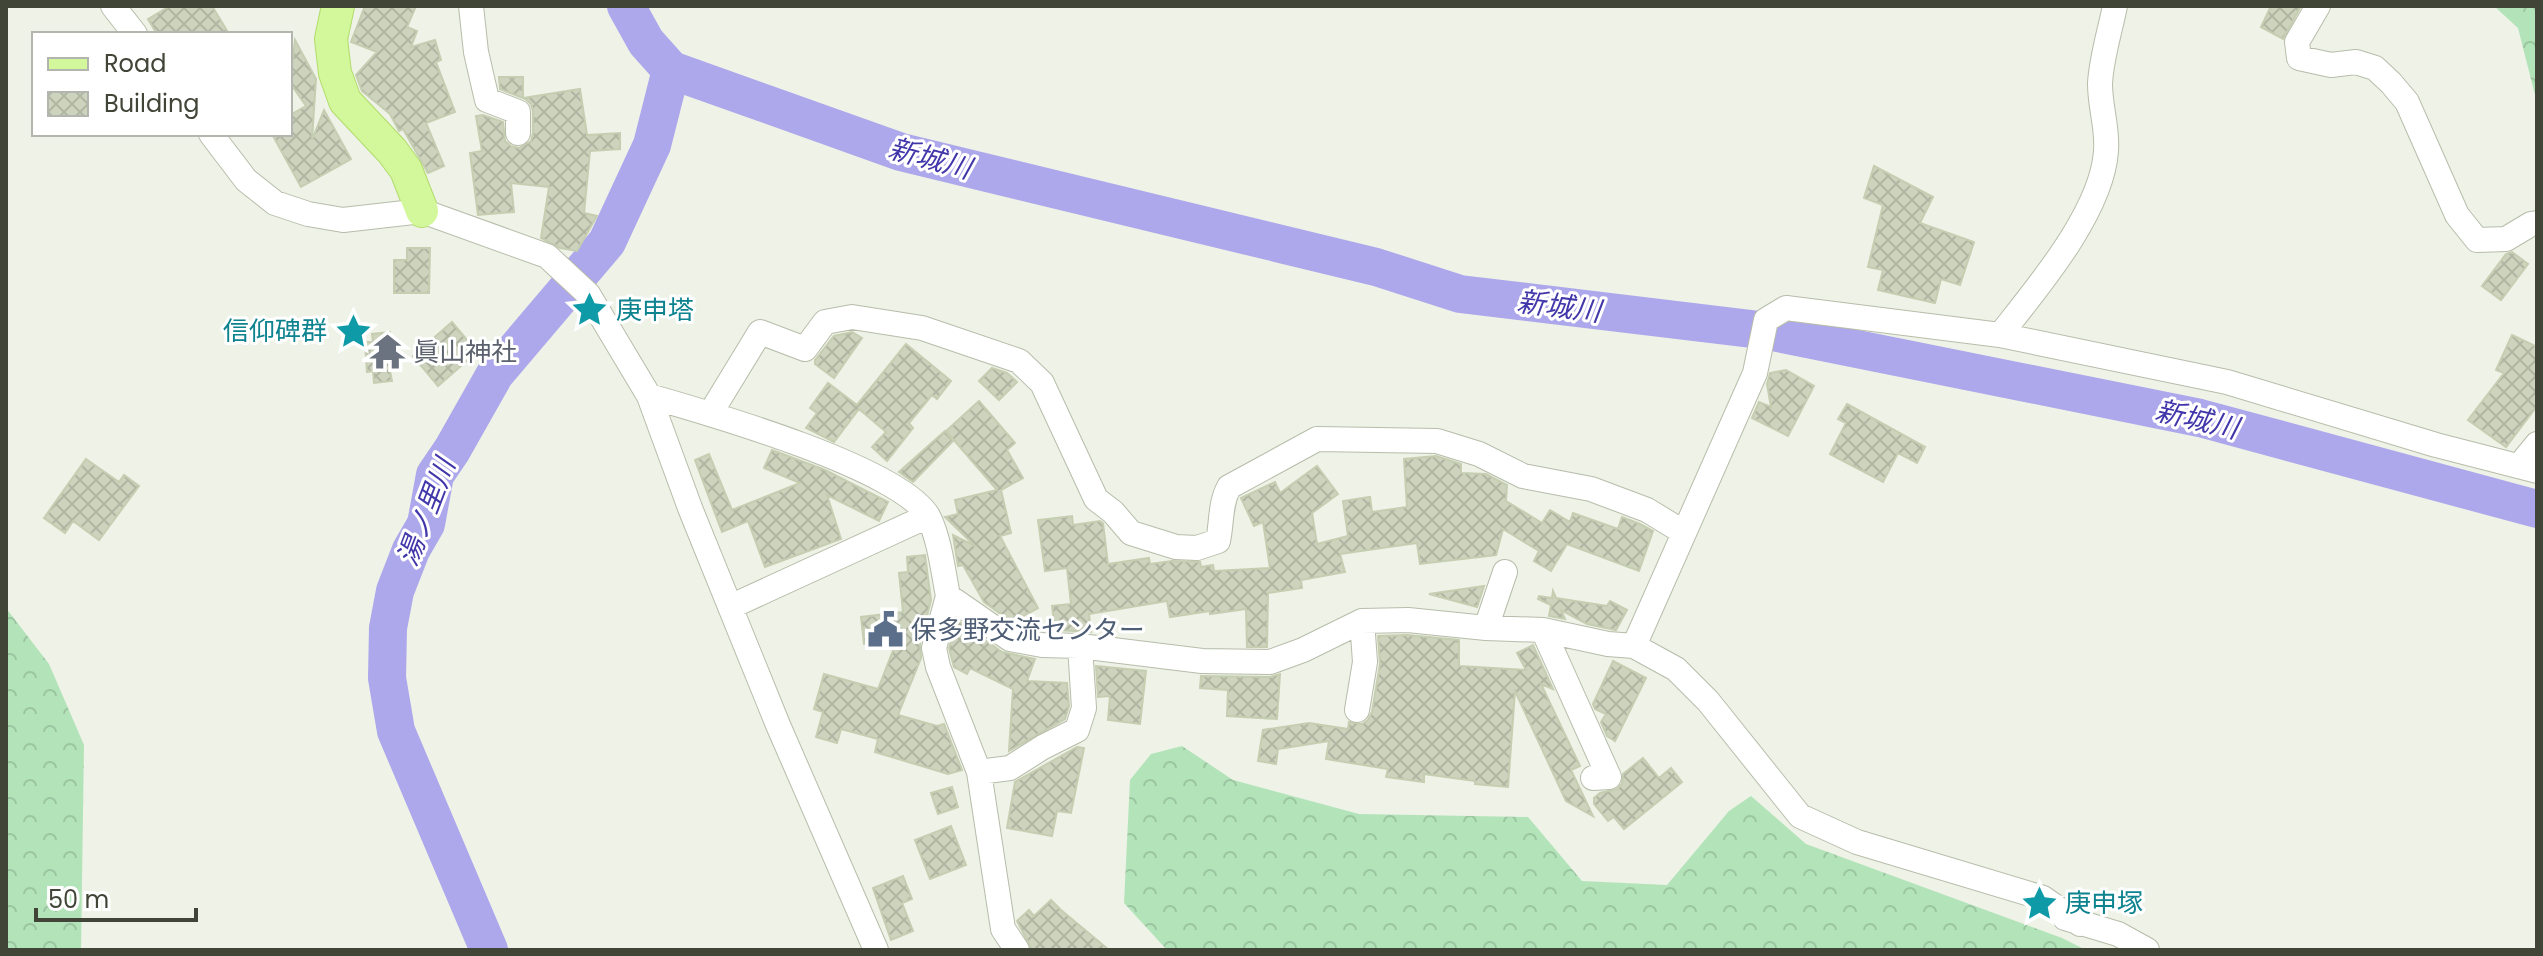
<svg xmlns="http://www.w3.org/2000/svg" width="2543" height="956" font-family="Poppins,'Noto Sans JP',sans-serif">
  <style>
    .forest { fill: url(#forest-crowns) }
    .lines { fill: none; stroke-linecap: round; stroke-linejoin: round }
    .river { stroke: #ada7eb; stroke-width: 38 }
    .building { fill: url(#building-cross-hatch); stroke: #c5ceb1; stroke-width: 2 }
    .minor-casing { stroke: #b7bdaa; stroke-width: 26 }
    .major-casing { stroke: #b2dc6c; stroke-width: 34 }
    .minor { stroke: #fff; stroke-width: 24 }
    .major { stroke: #d3f89b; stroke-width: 32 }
    .labels { text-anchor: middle; stroke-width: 6; stroke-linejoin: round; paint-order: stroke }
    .culture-label { font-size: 26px; fill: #0d838f; stroke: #fff; text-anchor: start }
    .worship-label { font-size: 26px; fill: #5b616d; stroke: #fff; text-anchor: start }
    .service-label { font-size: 26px; fill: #4e5e75; stroke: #fff; text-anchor: start }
    .water-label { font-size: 28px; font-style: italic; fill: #4237aa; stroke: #fff }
  </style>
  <defs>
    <pattern id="forest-crowns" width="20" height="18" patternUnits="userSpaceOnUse" patternTransform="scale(2)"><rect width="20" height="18" fill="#b3e4b9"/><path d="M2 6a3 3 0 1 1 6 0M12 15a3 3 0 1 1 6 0" fill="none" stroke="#9bc5a0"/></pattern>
    <pattern id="building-cross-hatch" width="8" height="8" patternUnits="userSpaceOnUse" patternTransform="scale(2)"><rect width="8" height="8" fill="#cdd3bd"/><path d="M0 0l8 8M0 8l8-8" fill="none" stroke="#b1b6a3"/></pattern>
  </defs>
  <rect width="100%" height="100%" fill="#eef2e7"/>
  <path class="forest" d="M2494 6H2537V103L2518 28Z
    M6 608 49 664 84 745 81 950H6Z
    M1182 746 1233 780 1359 814 1528 817 1582 881 1667 885 1729 811 1751 796 1806 844 2062 938 2086 950H1167L1124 903 1130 780 1151 754Z"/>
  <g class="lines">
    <path class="river" d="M626 6 646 42 671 70 901 152 1376 267 1460 294 1768 331 2200 418 2537 509
      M489 950 396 731 387 678 388 628 395 591 411 550 426 524 435 475 452 450 495 374 607 242 652 145 671 70"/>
  </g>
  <path class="building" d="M170 6H212L229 34H157L148 19Z
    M365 6H416L407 27 417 31 411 47 435 40 441 60 436 62 455 112 426 123 444 166 428 173 403 129 399 131 390 114 362 91 356 75 377 52 351 42Z
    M2271 6H2301L2283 39 2261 27Z
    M295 40 316 79 312 140 324 110 351 159 301 187 272 134H290V115L306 106 290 83Z
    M499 77H523V98L500 89Z
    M580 89 587 135 620 133V149L590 151 584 213 597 216 577 251 560 248 541 238 549 187 511 183 514 212 478 215 470 153 482 151 476 116 483 115 503 122 505 141 511 146 519 148 531 141 533 133V111L531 104 524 98Z
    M1874 166 1933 197 1920 223 1974 242 1960 285 1941 279 1935 303 1878 290 1883 270 1868 267 1883 205 1864 198Z
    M407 248H430L429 293H394V260H407Z
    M2512 252 2528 264 2501 300 2482 286 2506 254Z
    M452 322 477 352 438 386 413 356Z
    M390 332V340H397L399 370 390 371 392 381 374 383 373 371 367 372 365 342H373L372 334Z
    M852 332 862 338 834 378 815 364V360L834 336Z
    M2512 335 2537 347V406L2506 447 2468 420 2504 373 2496 370Z
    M906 344 951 381 937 399 932 395 909 423 913 428 887 461 872 447 886 432 859 409 834 442 806 428 817 413 810 408 828 383 857 405Z
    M992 368 1007 373 1017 382 999 400 979 381Z
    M1786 370 1814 386 1788 436 1752 418 1759 402 1771 407 1767 384 1770 373Z
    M979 401 1015 443 1007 450 1023 478 1001 490 1011 533 1000 536 1038 608 1012 622 984 602 963 565 958 566 953 535 975 546 945 517 958 514 955 500 997 490 946 431Z
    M1847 404 1925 447 1917 463 1898 453 1883 482 1830 454 1846 423 1838 419Z
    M945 431 953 441 913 482 899 472Z
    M772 450 825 470 888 502 879 521 827 495 841 539 765 567 748 521 722 532 695 460 709 454 732 510 800 483 764 468Z
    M1436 456 1461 464V473L1486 474 1507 485 1506 501 1542 523 1550 510 1570 522 1573 513 1618 529 1622 517 1640 524 1653 531 1639 571 1567 544 1551 571 1534 561 1539 551 1503 529 1496 555 1420 564 1417 543 1340 554 1345 572 1301 580 1302 588 1268 593 1267 647H1247L1246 609 1210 614V611L1170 617 1167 601 1089 614 1091 632 1055 630 1052 606 1071 604 1067 568 1045 571 1038 520 1072 516 1073 525 1100 521 1103 523 1108 564 1149 558 1150 564 1172 561 1200 562 1201 567 1213 565 1214 571 1270 568 1263 522 1254 526 1241 498 1275 482 1280 493 1317 466 1338 494 1312 513 1317 544 1348 536 1343 501 1370 497 1372 512 1407 507 1404 459Z
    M86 459 119 482 124 475 139 486 99 540 73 521 65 533 44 518Z
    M925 555 931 600 920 644 921 658 898 715 937 726 944 724 962 770 948 774 875 752 878 739 841 729 837 743 816 737 823 712 814 709 824 674 878 689 897 640 864 644 861 617 903 612 899 573 908 572 907 557Z
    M1484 586 1477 607 1429 594Z
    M1553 591 1556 598 1607 606 1610 601 1627 610 1616 630 1587 624 1561 610 1565 619 1549 616 1551 605 1538 599 1539 596 1552 598Z
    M957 620 1002 652 1035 659 1027 681 1067 683 1069 706 1065 719 1009 751 1013 689 970 668 967 674 954 667 949 648Z
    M1407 635 1459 640V666L1526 670 1517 653 1533 645 1553 689 1541 684 1580 766 1571 770 1593 816 1566 801 1515 691 1508 787 1475 784V781L1424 774V782L1386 777 1388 769 1326 759 1329 741 1278 749 1276 764 1258 761 1263 730 1309 723 1348 729 1349 722 1362 724 1368 720 1372 712 1380 664 1378 636Z
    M1613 661 1646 678 1615 741 1607 736 1601 722 1606 714 1595 709 1593 704Z
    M1096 666 1146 671 1140 724 1108 720 1110 696 1098 697Z
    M1280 674 1277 719 1227 716 1228 690 1200 688 1201 676 1270 677Z
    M1077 747 1084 748 1071 813 1057 811 1052 836 1007 828 1015 782Z
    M1643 758 1659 778 1671 768 1682 782 1624 829 1614 817 1608 821 1594 804V798L1600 793 1617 789 1622 784 1623 774Z
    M952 787 958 807 938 814 931 793Z
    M951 826 966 865 930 879 915 840Z
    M903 876 912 899 902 903 913 931 891 940 873 888Z
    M1051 900 1061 910 1109 950H1032L1017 921 1029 910 1034 916Z"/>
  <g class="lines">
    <defs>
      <path id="minor" d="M113 6 135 34
        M471 6 476 52 487 100 518 112V133
        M2318 6 2297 42 2299 58 2331 65 2356 62 2375 68 2391 83 2407 102 2457 215 2477 240 2506 239 2531 224 2537 223
        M211 134 246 180 275 203 308 214 343 220 422 211 547 256 588 294 649 396 690 508 778 725 876 950
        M2000 335C2037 288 2102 212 2106 151 2108 129 2100 107 2100 84 2101 59 2110 31 2115 6
        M649 396C705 412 905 469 929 518 940 541 943 571 948 596L1010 639 1042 645 1080 646 1202 661 1270 662 1303 650 1362 621 1408 620 1486 628 1543 630 1608 644 1634 646 1676 669 1708 701 1800 816 1857 842 2043 898 2080 924
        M710 414 760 332 805 349 825 322 852 317 922 328 1019 361 1042 383 1096 499 1113 512 1131 533 1176 547 1197 548 1218 541C1222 522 1220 503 1229 487L1317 439 1437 441 1479 454 1523 476 1591 489 1647 510 1683 532
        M2519 466 2537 444
        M948 596 934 648 938 667 979 772 1003 929 1017 950
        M730 607 928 516
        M1486 628 1505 572
        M1543 630 1609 777 1593 778
        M1634 646 1755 373 1766 320 1786 308 2000 335 2227 382 2436 445 2537 471
        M1357 710 1365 662 1362 621
        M979 772 1010 768 1043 747 1077 730 1084 708 1080 646
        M2065 918 2118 934 2147 950"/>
      <path id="major" d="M338 6 331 39 335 73 345 101 392 151 406 170 422 211"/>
    </defs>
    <use href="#minor" class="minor-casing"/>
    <use href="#major" class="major-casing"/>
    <use href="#minor" class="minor"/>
    <use href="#major" class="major"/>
  </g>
  <defs>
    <symbol id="sight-bare" viewBox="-9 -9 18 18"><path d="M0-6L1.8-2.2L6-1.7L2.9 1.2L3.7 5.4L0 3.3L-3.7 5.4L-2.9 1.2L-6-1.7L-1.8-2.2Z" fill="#0f9aa8" stroke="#fff" stroke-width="2.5" paint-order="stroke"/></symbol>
    <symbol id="temple-bare" viewBox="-9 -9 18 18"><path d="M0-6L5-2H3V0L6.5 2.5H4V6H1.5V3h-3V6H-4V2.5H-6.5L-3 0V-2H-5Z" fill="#6b7280" stroke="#fff" stroke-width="2.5" paint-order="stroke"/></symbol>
    <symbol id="civic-bare" viewBox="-9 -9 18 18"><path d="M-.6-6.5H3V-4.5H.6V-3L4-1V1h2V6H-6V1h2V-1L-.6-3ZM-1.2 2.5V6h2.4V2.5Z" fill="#5c6f8a" stroke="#fff" stroke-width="2.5" paint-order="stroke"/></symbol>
  </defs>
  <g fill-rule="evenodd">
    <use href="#sight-bare" x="564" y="284" width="51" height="51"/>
    <use href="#sight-bare" x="328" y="306" width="51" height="51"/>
    <use href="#temple-bare" x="362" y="326" width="51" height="51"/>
    <use href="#civic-bare" x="860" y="604" width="51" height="51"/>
    <use href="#sight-bare" x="2014" y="878" width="51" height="51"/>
  </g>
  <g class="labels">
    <g class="culture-label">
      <text x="616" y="319">庚申塔</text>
      <text x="327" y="340" text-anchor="end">信仰碑群</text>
      <text x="2065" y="912">庚申塚</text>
    </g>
    <g class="worship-label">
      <text x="413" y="361">眞山神社</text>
    </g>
    <g class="service-label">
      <text x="911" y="639">保多野交流センター</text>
    </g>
    <g class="water-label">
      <text transform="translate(930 158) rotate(15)" y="10">新城川</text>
      <text transform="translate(1559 306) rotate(7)" y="10">新城川</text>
      <text transform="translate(2197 419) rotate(13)" y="10">新城川</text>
      <text transform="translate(426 512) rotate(-69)" y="10">湯ノ里川</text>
    </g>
  </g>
  <rect width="2543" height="956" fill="none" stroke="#414537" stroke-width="16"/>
  <rect x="32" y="32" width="260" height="104" fill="#ffffff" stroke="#b3b5af" stroke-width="2"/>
  <rect x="48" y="58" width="40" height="12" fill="#d3f89b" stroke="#b3b5af" stroke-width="2"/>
  <text x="104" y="72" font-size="24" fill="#414537">Road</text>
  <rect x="48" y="92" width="40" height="24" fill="url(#building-cross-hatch)" stroke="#b3b5af" stroke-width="2"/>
  <text x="104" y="112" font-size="24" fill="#414537">Building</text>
  <path d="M36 908v12h160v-12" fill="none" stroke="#414537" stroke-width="4"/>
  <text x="48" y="908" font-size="24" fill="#414537" stroke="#ffffff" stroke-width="6" paint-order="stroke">50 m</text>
</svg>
